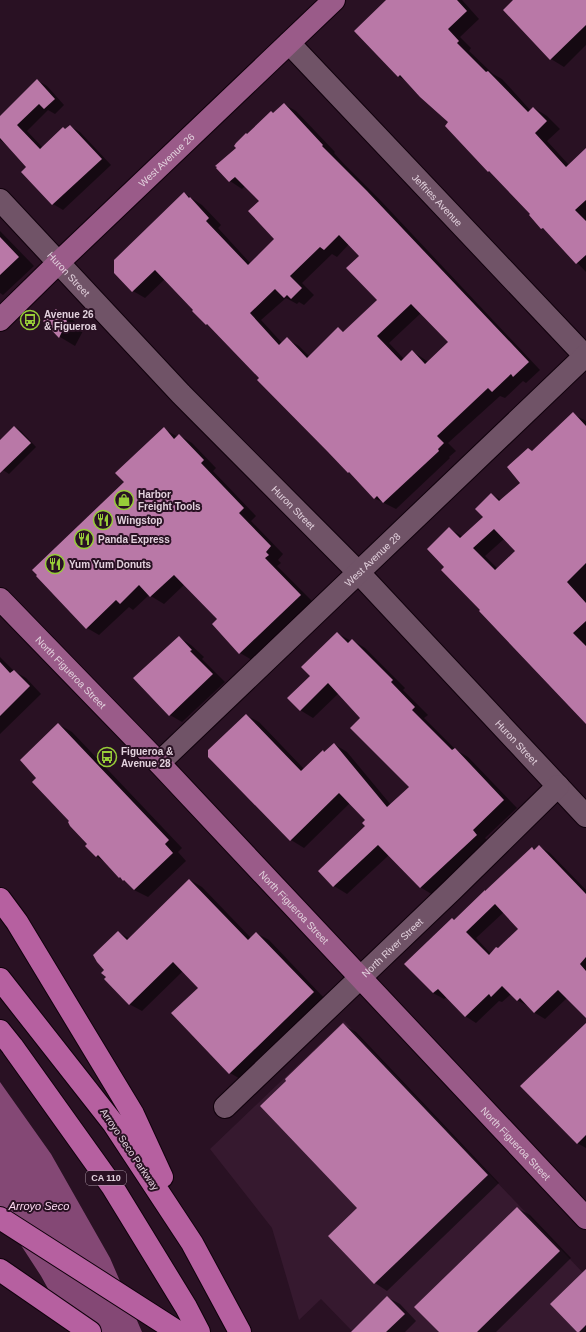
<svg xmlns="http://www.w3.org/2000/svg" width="586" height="1332" font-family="Arial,sans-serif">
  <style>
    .built { fill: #36192f }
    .water { fill: #844875 }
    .shadow { fill: #0007; fill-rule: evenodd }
    .building { fill: #b978a7; fill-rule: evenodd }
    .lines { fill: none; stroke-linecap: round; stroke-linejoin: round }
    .minor-casing { stroke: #10010c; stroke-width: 24 }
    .major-casing { stroke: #10010c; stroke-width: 24 }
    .highway-casing { stroke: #10010c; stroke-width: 24 }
    .minor { stroke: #705367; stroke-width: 22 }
    .major { stroke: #9a5b89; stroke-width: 22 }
    .highway { stroke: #b660a0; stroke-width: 22 }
    .labels { text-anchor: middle; stroke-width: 4; stroke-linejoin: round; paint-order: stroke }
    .shield { fill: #291123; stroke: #aa97a5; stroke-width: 1 }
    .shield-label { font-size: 9px; font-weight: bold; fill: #e2d1dd }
    .street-label { font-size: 10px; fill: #e2d1dd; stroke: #291123 }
    .poi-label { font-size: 10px; font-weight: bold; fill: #e2d1dd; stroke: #291123; text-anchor: start }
    .water-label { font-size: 11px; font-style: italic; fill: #fbd7f0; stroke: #291123 }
  </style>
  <rect width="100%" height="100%" fill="#291123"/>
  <path class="built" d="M344 1021 586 1276V1330L584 1332H353L321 1299 299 1320 272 1228 210 1149Z"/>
  <path class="water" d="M0 1082 51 1154 110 1258 142 1332H72L41 1276 0 1213Z"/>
  <path class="shadow" d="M387 0H462L479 19 460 37 471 48 469 51 493 74 502 79 531 111 534 108 547 116 560 129 547 141 569 165 586 150V272L547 231 542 228 531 214 494 174 489 171 450 122 405 80 398 76Z
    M515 0H586V45L564 67 551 59 504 10Z
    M37 80 47 86 64 105 55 114 48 110 27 131 43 148 70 126 80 132 111 165 63 210 53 204 22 172 28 167 8 146 0 140V116Z
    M284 104 296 111 335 152 334 153 343 163 380 200 540 370 526 383 523 381 505 398 500 396 448 443 456 451 449 457 450 458 396 509 374 498 353 475 349 472 213 329 206 324 195 310 165 279 145 298 133 291 184 193 202 205 221 225 218 228 251 264 275 239 261 201 245 186 242 189 230 181 217 168ZM349 244 361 256 378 300 344 332 338 329 310 357 299 346 287 339 282 343 261 320 286 298 297 304 299 302 304 305 314 295 302 283 332 254 337 257ZM421 313 449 342 428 362 424 359 412 351 404 359 389 343Z
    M0 231 34 266 3 295 0 293Z
    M56 310 72 319 83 331 75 346 60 337 45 321Z
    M573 414 586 421V722L481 610 446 567 450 529 463 537 484 517 491 494 501 500 522 483 533 452ZM504 539 516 551 498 569 485 556Z
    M15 427 21 431 36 447 9 474 0 468V442Z
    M164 429 178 437 179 435 192 443 216 468 213 471 256 516 251 521 283 554 278 560 281 563 277 566 313 602 252 660 240 653 219 619 185 584 164 604 149 595 133 610 129 607 99 635 87 628 125 482Z
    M337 633 351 641 352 640 365 648 405 688 403 690 428 715 424 718 456 750 468 757 517 808 485 838 489 842 433 895 420 887 389 855 347 894 334 886 319 871 366 826V820L350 803 304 848 291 840 246 715 259 722 304 769 334 744 347 752 391 805 410 787 362 718 339 693 313 718 300 710 311 676Z
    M179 637 191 645 204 657 202 659 225 682 182 722 170 715 135 678Z
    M0 657 14 671 26 678 41 694 0 734Z
    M58 724 72 732 182 848 178 852 186 861 148 897 134 890 127 882 120 877 105 862 96 856 89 844 38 778Z
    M539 846 550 853 586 890V1017L567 998 545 1019 535 1013 528 1006 517 1000 511 994 502 1002 499 1001 476 1023 465 1016 447 997 444 999 433 993 452 919 455 920 532 848 535 850ZM504 912 520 929 498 949 491 954 476 938Z
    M190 880 202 887 251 938 256 933 269 940 325 999 242 1080 230 1073 199 988 183 971 142 1011 129 1004 107 977 106 970 118 932 130 939Z
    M344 1025 356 1032 499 1183 387 1291 375 1283 330 1236 358 1208Z
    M586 1041V1148L577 1143Z
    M517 1208 530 1215 571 1258 496 1332H440Z
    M586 1278V1332H579Z
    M387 1297 400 1304 416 1321 405 1332H355Z"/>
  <path class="building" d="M386 0H457L467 11 448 29 459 41 457 43 486 72 488 71 528 112 533 107 547 121 535 133 566 167 586 148V200L575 210 586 221V255L576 264 543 228 541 229 529 215 530 214 489 171 488 172 445 126 448 122 420 97 400 75 398 77 354 31Z
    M513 0H586V25L550 60 503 10Z
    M37 79 55 99 44 109 39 104 17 125 40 149 63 127 65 129 70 125 102 159 52 205 21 172 26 167 0 138V116Z
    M284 103 323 145 322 146 367 191 529 362 513 377 511 374 492 392 488 388 437 436 444 443 438 449 439 451 383 503 377 496 374 499 349 472 348 473 328 452 257 380 259 378 207 324 206 325 192 311 193 310 155 270 132 292 114 273V260L184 192 189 198 190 197 209 218 206 221 248 265 274 239 248 211 259 201 235 177 229 182 216 168 217 167 215 166 236 148 234 146 236 143 246 133 247 134 271 111 273 113ZM339 235 359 256 346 268 377 300 343 332 338 327 307 358 287 337 279 345 250 313 275 289 284 298 287 295 291 299 302 288 290 276 320 247 324 250ZM411 304 448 342 425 364 412 350 401 361 377 336Z
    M0 237 19 257 0 275Z
    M56 309 67 321 59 338 43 321Z
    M573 412 586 426V563L567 582 586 603V621L573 633 586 646V724L479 611 480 610 441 570 444 567 427 549 449 527 460 538 483 517 475 509 491 493 499 501 520 483 507 467 528 448 532 451ZM494 529 515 551 495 570 473 548Z
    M14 426 31 443 0 473V440Z
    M164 427 174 439 179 434 204 460 201 463 244 508 239 513 271 546 266 552 269 555 265 558 301 595 239 654 212 624 217 619 174 575 150 597 139 585 120 604 116 600 86 629 36 576 37 575 32 570 124 482 115 473Z
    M337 632 348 643 352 639 393 680 391 682 415 707 412 710 452 750 455 748 504 800 473 830 477 835 420 888 378 845 333 887 318 871 365 826 362 823 365 820 339 793 290 841 208 757V750L246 714 301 771 323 750 324 752 334 743 387 807 409 787 350 728 360 718 328 683 300 711 287 698 310 676 301 667Z
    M179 636 192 650 190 651 213 674 169 716 133 678Z
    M0 662 10 673 14 670 30 686 0 716Z
    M58 723 169 840 165 844 173 853 134 890 124 880 123 881 120 877 119 878 98 855 96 857 85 846 87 844 70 826 68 822 69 821 32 782 36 778 20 760Z
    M539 845 586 894V957L580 964 586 971V1018L558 990 534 1013 520 998 517 1001 502 986 491 997 489 994 465 1017 438 989 433 993 404 964 452 918 454 920 485 890V891L532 847 534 850ZM495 904 518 929 498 948 496 947 489 955 466 932Z
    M189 879 248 940 256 932 314 992 229 1074 171 1013 198 988 173 962 129 1005 104 979 106 977 101 973 104 970 97 962 93 955 118 931 127 940Z
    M343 1023 488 1175 374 1284 328 1236 357 1208 260 1106 286 1081 285 1079Z
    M586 1023V1135L577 1144 520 1086Z
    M517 1207 560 1251 477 1332H439L414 1307Z
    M586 1269V1325L579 1332H577L550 1304Z
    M387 1296 405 1314 386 1332H351Z"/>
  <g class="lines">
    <defs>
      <g id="minor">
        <path id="s1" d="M289 43 586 357"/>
        <path id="s2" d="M0 200 181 394 359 573 586 816"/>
        <path id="s3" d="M159 763 586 355"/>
        <path id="s4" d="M225 1107 452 890 558 786"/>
      </g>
      <g id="major">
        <path id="s5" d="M0 320 58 263 334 0"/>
        <path id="s6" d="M0 599 159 763 586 1218"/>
      </g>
      <path id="highway" d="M0 899 17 922 133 1114 162 1177
        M0 979 113 1123 192 1243 240 1332
        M0 1031 12 1046 112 1186 186 1307 199 1332
        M0 1218 178 1332
        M0 1270 90 1332"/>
    </defs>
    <use href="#minor" class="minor-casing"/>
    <use href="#major" class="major-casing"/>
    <use href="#highway" class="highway-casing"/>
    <use href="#minor" class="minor"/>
    <use href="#major" class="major"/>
    <use href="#highway" class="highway"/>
  </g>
  <defs>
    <symbol id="bus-ring" viewBox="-11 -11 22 22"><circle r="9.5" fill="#291123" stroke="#97cc38" stroke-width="1.5"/><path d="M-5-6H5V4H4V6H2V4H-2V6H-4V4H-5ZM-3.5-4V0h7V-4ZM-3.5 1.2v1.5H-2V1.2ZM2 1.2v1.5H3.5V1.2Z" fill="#97cc38"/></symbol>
    <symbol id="shop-ring" viewBox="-11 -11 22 22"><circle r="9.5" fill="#291123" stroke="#97cc38" stroke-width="1.5"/><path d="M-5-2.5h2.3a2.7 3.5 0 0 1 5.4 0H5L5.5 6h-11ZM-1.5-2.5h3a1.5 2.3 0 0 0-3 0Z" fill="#97cc38"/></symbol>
    <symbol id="restaurant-ring" viewBox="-11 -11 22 22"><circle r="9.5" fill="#291123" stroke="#97cc38" stroke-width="1.5"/><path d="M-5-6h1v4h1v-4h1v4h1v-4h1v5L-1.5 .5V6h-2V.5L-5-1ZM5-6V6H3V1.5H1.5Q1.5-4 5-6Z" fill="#97cc38"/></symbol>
  </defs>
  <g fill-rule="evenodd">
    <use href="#bus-ring" x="19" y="309" width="22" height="22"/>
    <use href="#shop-ring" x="113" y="489" width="22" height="22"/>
    <use href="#restaurant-ring" x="92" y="509" width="22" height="22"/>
    <use href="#restaurant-ring" x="73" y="528" width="22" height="22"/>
    <use href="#restaurant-ring" x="44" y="553" width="22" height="22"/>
    <use href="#bus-ring" x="96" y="746" width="22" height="22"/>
  </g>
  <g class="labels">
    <rect class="shield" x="86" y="1171" width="40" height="14" rx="3"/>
    <g class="shield-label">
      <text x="106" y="1181">CA 110</text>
    </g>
    <g class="street-label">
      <text dy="4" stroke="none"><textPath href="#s5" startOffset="231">West Avenue 26</textPath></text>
      <text dy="4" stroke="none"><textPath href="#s1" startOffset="216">Jeffries Avenue</textPath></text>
      <text dy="4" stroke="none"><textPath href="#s2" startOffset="101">Huron Street</textPath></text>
      <text dy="4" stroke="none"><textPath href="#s2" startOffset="425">Huron Street</textPath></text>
      <text dy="4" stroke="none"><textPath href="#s3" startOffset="295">West Avenue 28</textPath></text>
      <text dy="4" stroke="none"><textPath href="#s6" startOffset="102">North Figueroa Street</textPath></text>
      <text dy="4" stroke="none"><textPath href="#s2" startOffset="749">Huron Street</textPath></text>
      <text dy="4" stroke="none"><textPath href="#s6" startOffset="426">North Figueroa Street</textPath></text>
      <text dy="4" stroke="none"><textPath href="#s4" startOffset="231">North River Street</textPath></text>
      <text dy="4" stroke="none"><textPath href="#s6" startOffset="750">North Figueroa Street</textPath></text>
      <text transform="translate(130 1149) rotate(56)" y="4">Arroyo Seco Parkway</text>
    </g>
    <g class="poi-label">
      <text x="44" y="318">Avenue 26<tspan x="44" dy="12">&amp; Figueroa</tspan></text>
      <text x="138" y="498">Harbor<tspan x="138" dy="12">Freight Tools</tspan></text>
      <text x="117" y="524">Wingstop</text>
      <text x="98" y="543">Panda Express</text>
      <text x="69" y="568">Yum Yum Donuts</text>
      <text x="121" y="755">Figueroa &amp;<tspan x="121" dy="12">Avenue 28</tspan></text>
    </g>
    <g class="water-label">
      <text x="39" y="1210">Arroyo Seco</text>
    </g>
  </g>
</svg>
